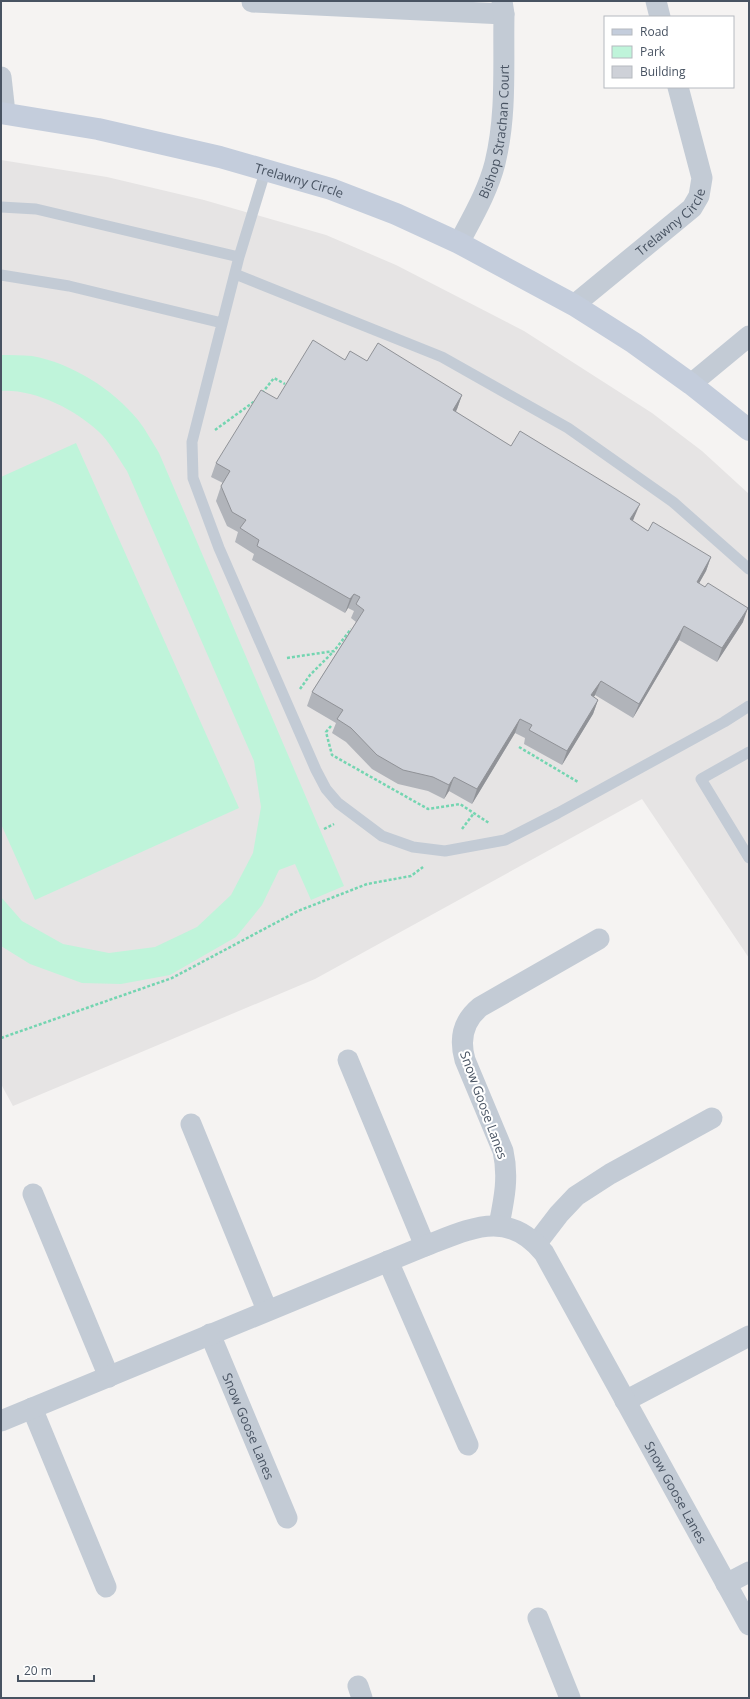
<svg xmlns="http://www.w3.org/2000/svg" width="750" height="1699" font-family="'Open Sans',sans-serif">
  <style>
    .education { fill: #e6e4e4 }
    .green { fill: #bff4da }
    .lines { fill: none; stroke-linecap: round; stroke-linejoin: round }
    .path { stroke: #74d5b1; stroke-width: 2.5; stroke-dasharray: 3 2; stroke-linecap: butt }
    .lane { stroke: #c3cbd5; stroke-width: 11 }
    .street { stroke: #c3cbd5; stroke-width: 21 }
    .secondary { stroke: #c4cddc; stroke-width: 22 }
    .wall { fill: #b1b4ba }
    .shaded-wall { fill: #909297 }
    .building { fill: #ced1d8; stroke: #909297 }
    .labels { text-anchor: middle; stroke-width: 4; stroke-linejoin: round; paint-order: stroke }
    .street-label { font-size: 13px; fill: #485362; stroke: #fff }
  </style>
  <rect width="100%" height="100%" fill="#f5f3f2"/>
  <path class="education" d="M1 160 107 177 204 200 326 235 396 265 524 331 652 413 702 451 749 494V958L642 799 315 979 13 1106 1 1084Z"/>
  <path class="green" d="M1 355C11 355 22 355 32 356 71 363 113 389 138 420 146 430 152 442 159 453L344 886 311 900 295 864 279 870 262 905 236 937 170 975 121 984 82 983 30 964 1 946V897L22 921 63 944 109 953 155 947 197 927 231 895 253 853 261 807 254 761 127 471C118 458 110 442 98 431 74 409 34 389 1 391Z
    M76 443 239 808 35 900 1 824V477Z"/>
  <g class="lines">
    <path class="path" d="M262 393 274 378 285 384
      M215 430 255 401
      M287 658 334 651 351 629
      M300 689 310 675 334 651
      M331 726 326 732 332 755 428 809 460 804 489 823
      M519 747 578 782
      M324 829 334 824
      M462 829 474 813
      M1 1038 172 978 298 911 367 884 411 876 423 867"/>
    <path class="lane" d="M266 169 239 257 192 442 193 478 219 548 316 770 326 789 338 803 382 836 413 847 445 851 505 840 558 813 724 722 749 706
      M1 207 36 209 239 257
      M235 274 442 357 568 428 673 502 749 569
      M1 275 69 286 222 323
      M749 752 701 779 749 858"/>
    <g class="street">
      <path d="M656 1 660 17"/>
      <path d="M252 2 504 14"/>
      <path d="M1 77 5 113"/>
      <path id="s1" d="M459 243C472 218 488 191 495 163 507 114 503 64 504 14L502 1"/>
      <path id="s2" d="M574 305 692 208 699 196 702 178 678 87"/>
      <path d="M691 384 749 336"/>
      <path d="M348 1060 425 1246"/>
      <path d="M191 1124 267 1310"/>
      <path d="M33 1194 109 1377"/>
      <path d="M499 1225C504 1200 509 1177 503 1151L465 1060C459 1039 463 1021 480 1007L599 939"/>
      <path d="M536 1244 559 1214 576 1196 610 1174 712 1118"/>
      <path d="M388 1261 468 1445"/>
      <path id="s3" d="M210 1334 287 1518"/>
      <path d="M625 1401 749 1336"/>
      <path d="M32 1408 106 1587"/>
      <path id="s4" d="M1 1421 425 1246C470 1229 507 1208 544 1253L749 1625"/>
      <path d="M726 1584 749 1572"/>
      <path d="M538 1618 570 1698"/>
      <path d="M358 1686 362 1698"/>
    </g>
    <path class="secondary" id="s5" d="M1 113 98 129 220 157 331 189 396 214 459 243 574 305 634 343 691 384 749 430"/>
  </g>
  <path class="wall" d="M345 360 367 361 462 395 457 409 456 412 511 446 634 518 633 521 648 531 711 557 706 571 699 583 743 622 717 662 679 640 633 718 595 695 594 697 598 700 593 714 562 765 524 744 525 738 515 733 472 804 449 791 444 799 428 791 398 784 372 769 346 742 332 733 336 723 307 706 312 692 356 622 351 618 354 611 348 608 345 613 252 560 254 554 235 542 238 532 227 526 216 501 221 486 223 483 211 477 216 463 277 399Z"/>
  <path class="shaded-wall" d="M462 395 457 409 448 424 453 410Z
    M640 504 634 518 625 534 630 519Z
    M711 557 706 571 692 596 697 582Z
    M354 594 348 608 345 613 350 599Z
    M748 608 743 622 717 662 722 648Z
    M684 626 679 640 633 718 639 704Z
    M601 681 595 695 586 709 591 695Z
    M598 700 593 714 562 765 567 751Z
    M520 719 515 733 472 804 477 789Z
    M454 777 449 791 444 799 449 785Z"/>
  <path class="building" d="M313 340 345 360 350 351 367 361 378 343 462 395 453 410 511 446 520 431 640 504 630 519 648 531 653 522 711 557 697 582 705 587 708 583 748 608 722 648 684 626 639 704 601 681 591 695 598 700 567 751 529 730 532 725 520 719 477 789 454 777 449 785 433 777 403 770 377 755 351 728 337 719 343 710 312 692 364 610 356 604 360 597 354 594 350 599 257 546 259 540 240 528 246 520 232 512 221 486 230 471 216 463 261 390 277 399Z"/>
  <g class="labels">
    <g class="street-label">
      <text dy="5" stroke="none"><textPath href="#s1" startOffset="119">Bishop Strachan Court</textPath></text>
      <text dy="5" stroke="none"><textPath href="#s5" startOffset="306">Trelawny Circle</textPath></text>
      <text dy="5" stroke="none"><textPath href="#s2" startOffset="128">Trelawny Circle</textPath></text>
      <text transform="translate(484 1105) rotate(70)" y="5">Snow Goose Lanes</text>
      <text dy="5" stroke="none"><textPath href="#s3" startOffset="100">Snow Goose Lanes</textPath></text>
      <text dy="5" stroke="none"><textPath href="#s4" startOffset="863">Snow Goose Lanes</textPath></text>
    </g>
  </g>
  <rect width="750" height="1699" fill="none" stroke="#485362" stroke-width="4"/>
  <rect x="604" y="16" width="130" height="72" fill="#ffffff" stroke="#b6bac0"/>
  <rect x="612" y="29" width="20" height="6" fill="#c4cddc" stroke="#b6bac0"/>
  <text x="640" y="36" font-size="12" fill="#485362">Road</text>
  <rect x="612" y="46" width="20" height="12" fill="#bff4da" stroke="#b6bac0"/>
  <text x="640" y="56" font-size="12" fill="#485362">Park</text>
  <rect x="612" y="66" width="20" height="12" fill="#ced1d8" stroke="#b6bac0"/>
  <text x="640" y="76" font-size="12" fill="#485362">Building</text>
  <path d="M18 1675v6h76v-6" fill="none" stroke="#485362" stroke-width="2"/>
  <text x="24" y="1675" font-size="12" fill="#485362" stroke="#ffffff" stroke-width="3" paint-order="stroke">20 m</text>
</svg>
